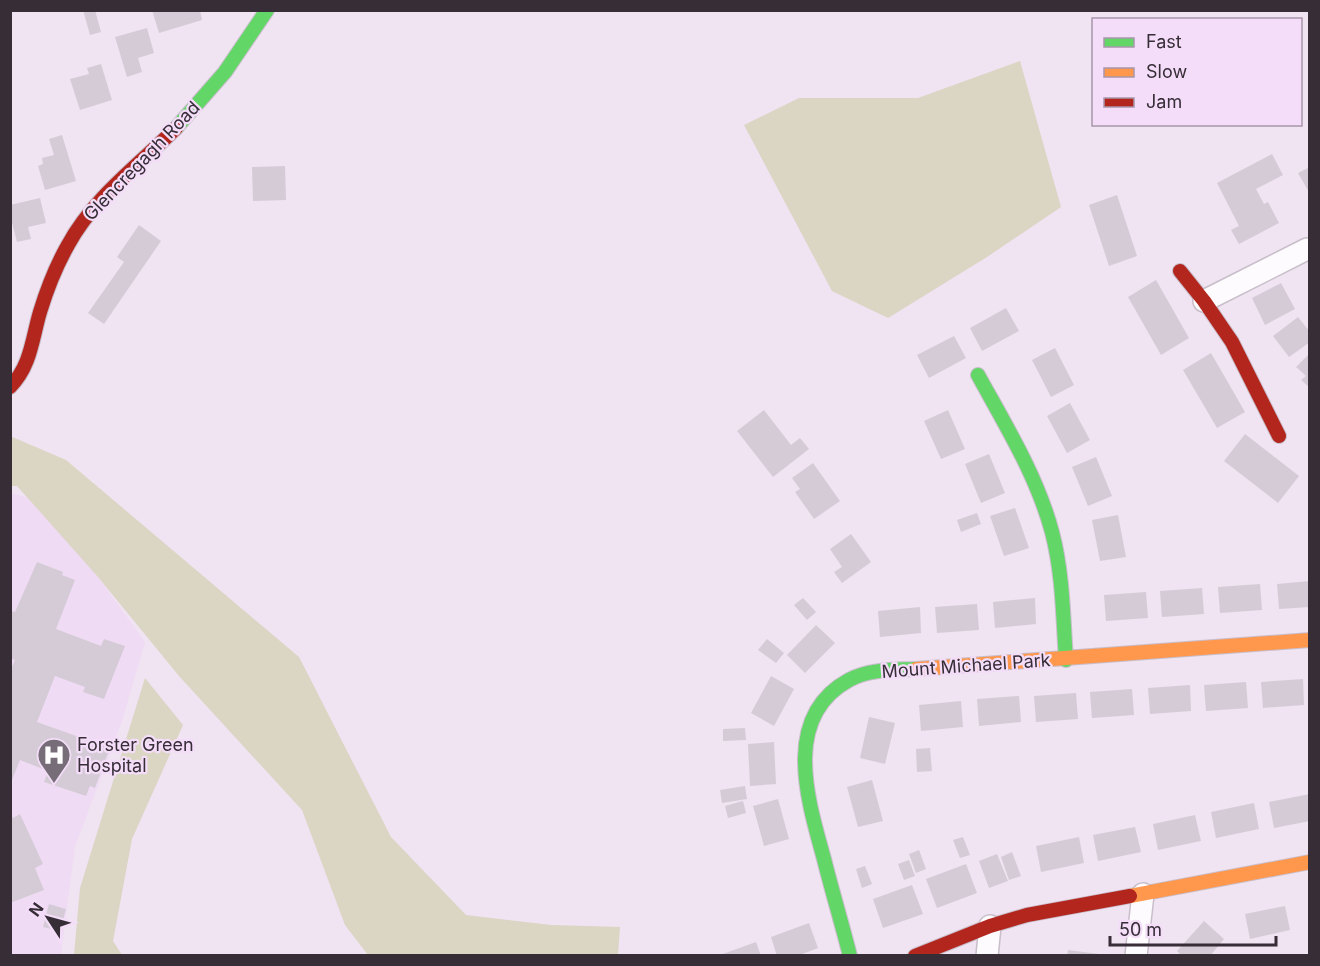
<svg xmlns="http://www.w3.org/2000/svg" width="1320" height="966" font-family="Inter,sans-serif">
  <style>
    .built { fill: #f0dbf4 }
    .green { fill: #dbd5c3 }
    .building { fill: #d5cbd7 }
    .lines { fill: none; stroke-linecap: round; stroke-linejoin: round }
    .street-casing { stroke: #c8beca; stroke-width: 24 }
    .fast-casing { stroke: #c8beca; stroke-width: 16 }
    .slow-casing { stroke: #c8beca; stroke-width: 16 }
    .jam-casing { stroke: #c8beca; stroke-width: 16 }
    .street { stroke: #fdfbfd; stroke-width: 21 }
    .fast { stroke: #63d668; stroke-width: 14 }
    .slow { stroke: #ff974d; stroke-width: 14 }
    .jam { stroke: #b3261e; stroke-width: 14 }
    .labels { text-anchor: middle; stroke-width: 4.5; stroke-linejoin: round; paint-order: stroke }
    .street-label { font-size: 18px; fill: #362d37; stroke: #f4ddf8 }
    .poi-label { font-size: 18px; fill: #362d37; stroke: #f4ddf8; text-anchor: start }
  </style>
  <rect width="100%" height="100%" fill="#f0e3f2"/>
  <path class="built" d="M10 493 44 502 145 642 122 721 75 847 61 955H11Z"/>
  <path class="green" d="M1020 61 1061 207 987 257 888 318 832 291 744 125 799 98H918Z
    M10 436 66 460 299 657 391 837 466 915 551 925 620 927 618 955H368L345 925 302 810 179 676 98 577 17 486H11Z
    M145 678 183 725 132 839 113 941 122 955H74L80 888Z"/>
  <path class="building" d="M83 10H95L101 32 90 35Z
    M152 10H200L202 20 159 33Z
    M147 28 154 53 138 58 142 72 127 77 115 37Z
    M101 64 112 100 80 110 70 79 89 74 87 68Z
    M62 135 76 181 45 190 38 166 43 164 42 158 54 155 49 139Z
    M1272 154 1283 175 1256 189 1264 204 1268 202 1279 223 1239 244 1231 230 1239 226 1217 183Z
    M285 166 286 200 253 201 252 167Z
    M1310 167V194L1298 173Z
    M1117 195 1137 256 1109 266 1089 205Z
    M40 198 46 223 28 227 31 239 17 242 10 215V205Z
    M139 225 161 241 104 324 88 313 124 262 117 257Z
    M1156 280 1189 338 1161 355 1128 297Z
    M1281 283 1295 309 1265 325 1252 298Z
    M1006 308 1019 331 982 351 970 328Z
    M1298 317 1310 332V342L1289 357 1273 336Z
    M954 336 966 358 929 378 917 355Z
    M1055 348 1074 385 1051 397 1032 360Z
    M1211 353 1245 412 1217 428 1183 370Z
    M1310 353V388L1301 380 1306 376 1296 367Z
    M1070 403 1090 440 1067 453 1047 416Z
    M764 410 791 445 800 438 809 449 773 477 737 431Z
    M948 410 965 449 941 459 924 421Z
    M1245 434 1299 476 1278 503 1224 461Z
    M989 454 1005 493 981 503 965 464Z
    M1096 457 1112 496 1088 506 1072 467Z
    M813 463 840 501 814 519 795 492 800 489 792 478Z
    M1015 508 1029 548 1004 556 990 516Z
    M977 513 981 524 961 532 957 520Z
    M1118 515 1126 557 1100 561 1092 520Z
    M851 534 871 562 842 583 834 572 842 567 830 549Z
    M37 562 63 572 62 575 75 580 56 629 101 646 104 639 125 646 104 699 83 692 85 687 55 676 37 722 110 748 95 788 90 786 86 796 44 782 48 771 20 760 10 785V671L15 660 10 658V611L15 612Z
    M1310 581V607L1279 609 1277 584Z
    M1260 584 1262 610 1220 613 1218 587Z
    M1202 588 1204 614 1162 617 1160 591Z
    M1146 592 1148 618 1106 621 1104 595Z
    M803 598 816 612 807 620 794 605Z
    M1035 598 1036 624 995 628 993 602Z
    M977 604 979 630 937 633 935 607Z
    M920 607 921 633 880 637 878 611Z
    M816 625 835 643 805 673 787 655Z
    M767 639 784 653 776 663 758 650Z
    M771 676 794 689 774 726 751 713Z
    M1303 679 1304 705 1263 708 1261 682Z
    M1246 682 1248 708 1206 711 1204 685Z
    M1190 685 1191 711 1150 714 1148 688Z
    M1132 689 1134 715 1092 718 1090 692Z
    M1076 693 1078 719 1036 722 1034 696Z
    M1019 696 1021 722 979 726 977 699Z
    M961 701 963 727 921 731 919 705Z
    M869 717 895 723 885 764 860 758Z
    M745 728 746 740 723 741V729Z
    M774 742 776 784 750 786 748 744Z
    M930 748 932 771 917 772 916 749Z
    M872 780 883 821 858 827 847 787Z
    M745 786 747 799 722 803 720 790Z
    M1310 794V821L1274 828 1269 802Z
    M778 799 789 839 764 846 753 806Z
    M743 801 746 813 728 818 725 806Z
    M1254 803 1259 829 1216 838 1211 812Z
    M10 813 13 818 20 814 43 864 35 868 44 890 10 903Z
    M1195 815 1201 841 1158 850 1153 824Z
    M1135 827 1141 852 1098 861 1093 835Z
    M963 837 970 855 960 858 953 840Z
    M1079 837 1084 863 1041 872 1036 846Z
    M919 850 926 869 916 873 909 854Z
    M1012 852 1021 876 1009 880 1001 857Z
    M997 854 1008 881 989 888 979 861Z
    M909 860 915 876 904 880 898 864Z
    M966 864 977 893 937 908 926 879Z
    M865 866 872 884 862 888 856 869Z
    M912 885 923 914 883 928 873 899Z
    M49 904 66 909 60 931 43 927Z
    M1285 906 1290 930 1250 939 1245 914Z
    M1204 921 1224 939 1210 956H1182L1177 951Z
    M809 923 818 948 797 956H777L771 937Z
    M756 942 761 956H720V955Z
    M1068 950 1099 954V956H1067Z"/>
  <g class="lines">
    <defs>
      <path id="street" d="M1204 301 1307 249
        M987 956 990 926
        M1136 956 1143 894"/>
      <path id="fast" d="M176 128 225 72 267 10
        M978 375C1006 426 1037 476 1052 532 1063 574 1063 617 1066 660
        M850 956C842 924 832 891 824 859 808 801 781 717 849 680 869 669 894 670 916 669"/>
      <path id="slow" d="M916 669 1310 640
        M1130 896 1310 862"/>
      <path id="jam" d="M1180 271 1204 301 1232 342 1279 436
        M10 387C31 366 32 339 40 312 47 289 56 266 68 245 94 197 139 165 176 128
        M915 956 990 926 1027 915 1130 896"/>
    </defs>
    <use href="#street" class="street-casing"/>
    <use href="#fast" class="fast-casing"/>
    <use href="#slow" class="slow-casing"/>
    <use href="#jam" class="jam-casing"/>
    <use href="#street" class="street"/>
    <use href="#fast" class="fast"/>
    <use href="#slow" class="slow"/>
    <use href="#jam" class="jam"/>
  </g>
  <defs>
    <symbol id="hospital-pin" viewBox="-11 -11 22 30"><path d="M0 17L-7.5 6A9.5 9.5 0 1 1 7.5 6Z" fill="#776d78" stroke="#f4ddf8"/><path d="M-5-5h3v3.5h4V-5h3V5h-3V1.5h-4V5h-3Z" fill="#fff"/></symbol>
  </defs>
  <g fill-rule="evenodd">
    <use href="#hospital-pin" x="35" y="736" width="38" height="52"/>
  </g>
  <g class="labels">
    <g class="street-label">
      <text transform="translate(142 161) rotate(-46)" y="6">Glencregagh Road</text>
      <text transform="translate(966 666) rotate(-4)" y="6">Mount Michael Park</text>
    </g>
    <g class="poi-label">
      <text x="77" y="751">Forster Green<tspan x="77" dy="21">Hospital</tspan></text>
    </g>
  </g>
  <rect width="1320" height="966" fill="none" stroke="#362d37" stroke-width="24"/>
  <rect x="1092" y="18" width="210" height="108" fill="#f4ddf8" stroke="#a897ab" stroke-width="1.5"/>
  <rect x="1104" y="38" width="30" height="9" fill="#63d668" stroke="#a897ab" stroke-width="1.5"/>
  <text x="1146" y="48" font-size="18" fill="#362d37">Fast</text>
  <rect x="1104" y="68" width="30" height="9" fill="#ff974d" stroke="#a897ab" stroke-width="1.5"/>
  <text x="1146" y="78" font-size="18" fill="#362d37">Slow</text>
  <rect x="1104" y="98" width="30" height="9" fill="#b3261e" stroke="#a897ab" stroke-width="1.5"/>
  <text x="1146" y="108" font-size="18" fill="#362d37">Jam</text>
  <g transform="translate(48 918) rotate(306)" stroke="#f4ddf8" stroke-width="4.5" paint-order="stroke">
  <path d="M0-4.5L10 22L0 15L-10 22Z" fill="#362d37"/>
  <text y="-9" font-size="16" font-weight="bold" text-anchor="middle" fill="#362d37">N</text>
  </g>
  <path d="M1110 936v9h166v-9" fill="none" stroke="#362d37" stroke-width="3"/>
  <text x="1119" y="936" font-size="18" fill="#362d37" stroke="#f4ddf8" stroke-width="4.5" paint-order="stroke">50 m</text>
</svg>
